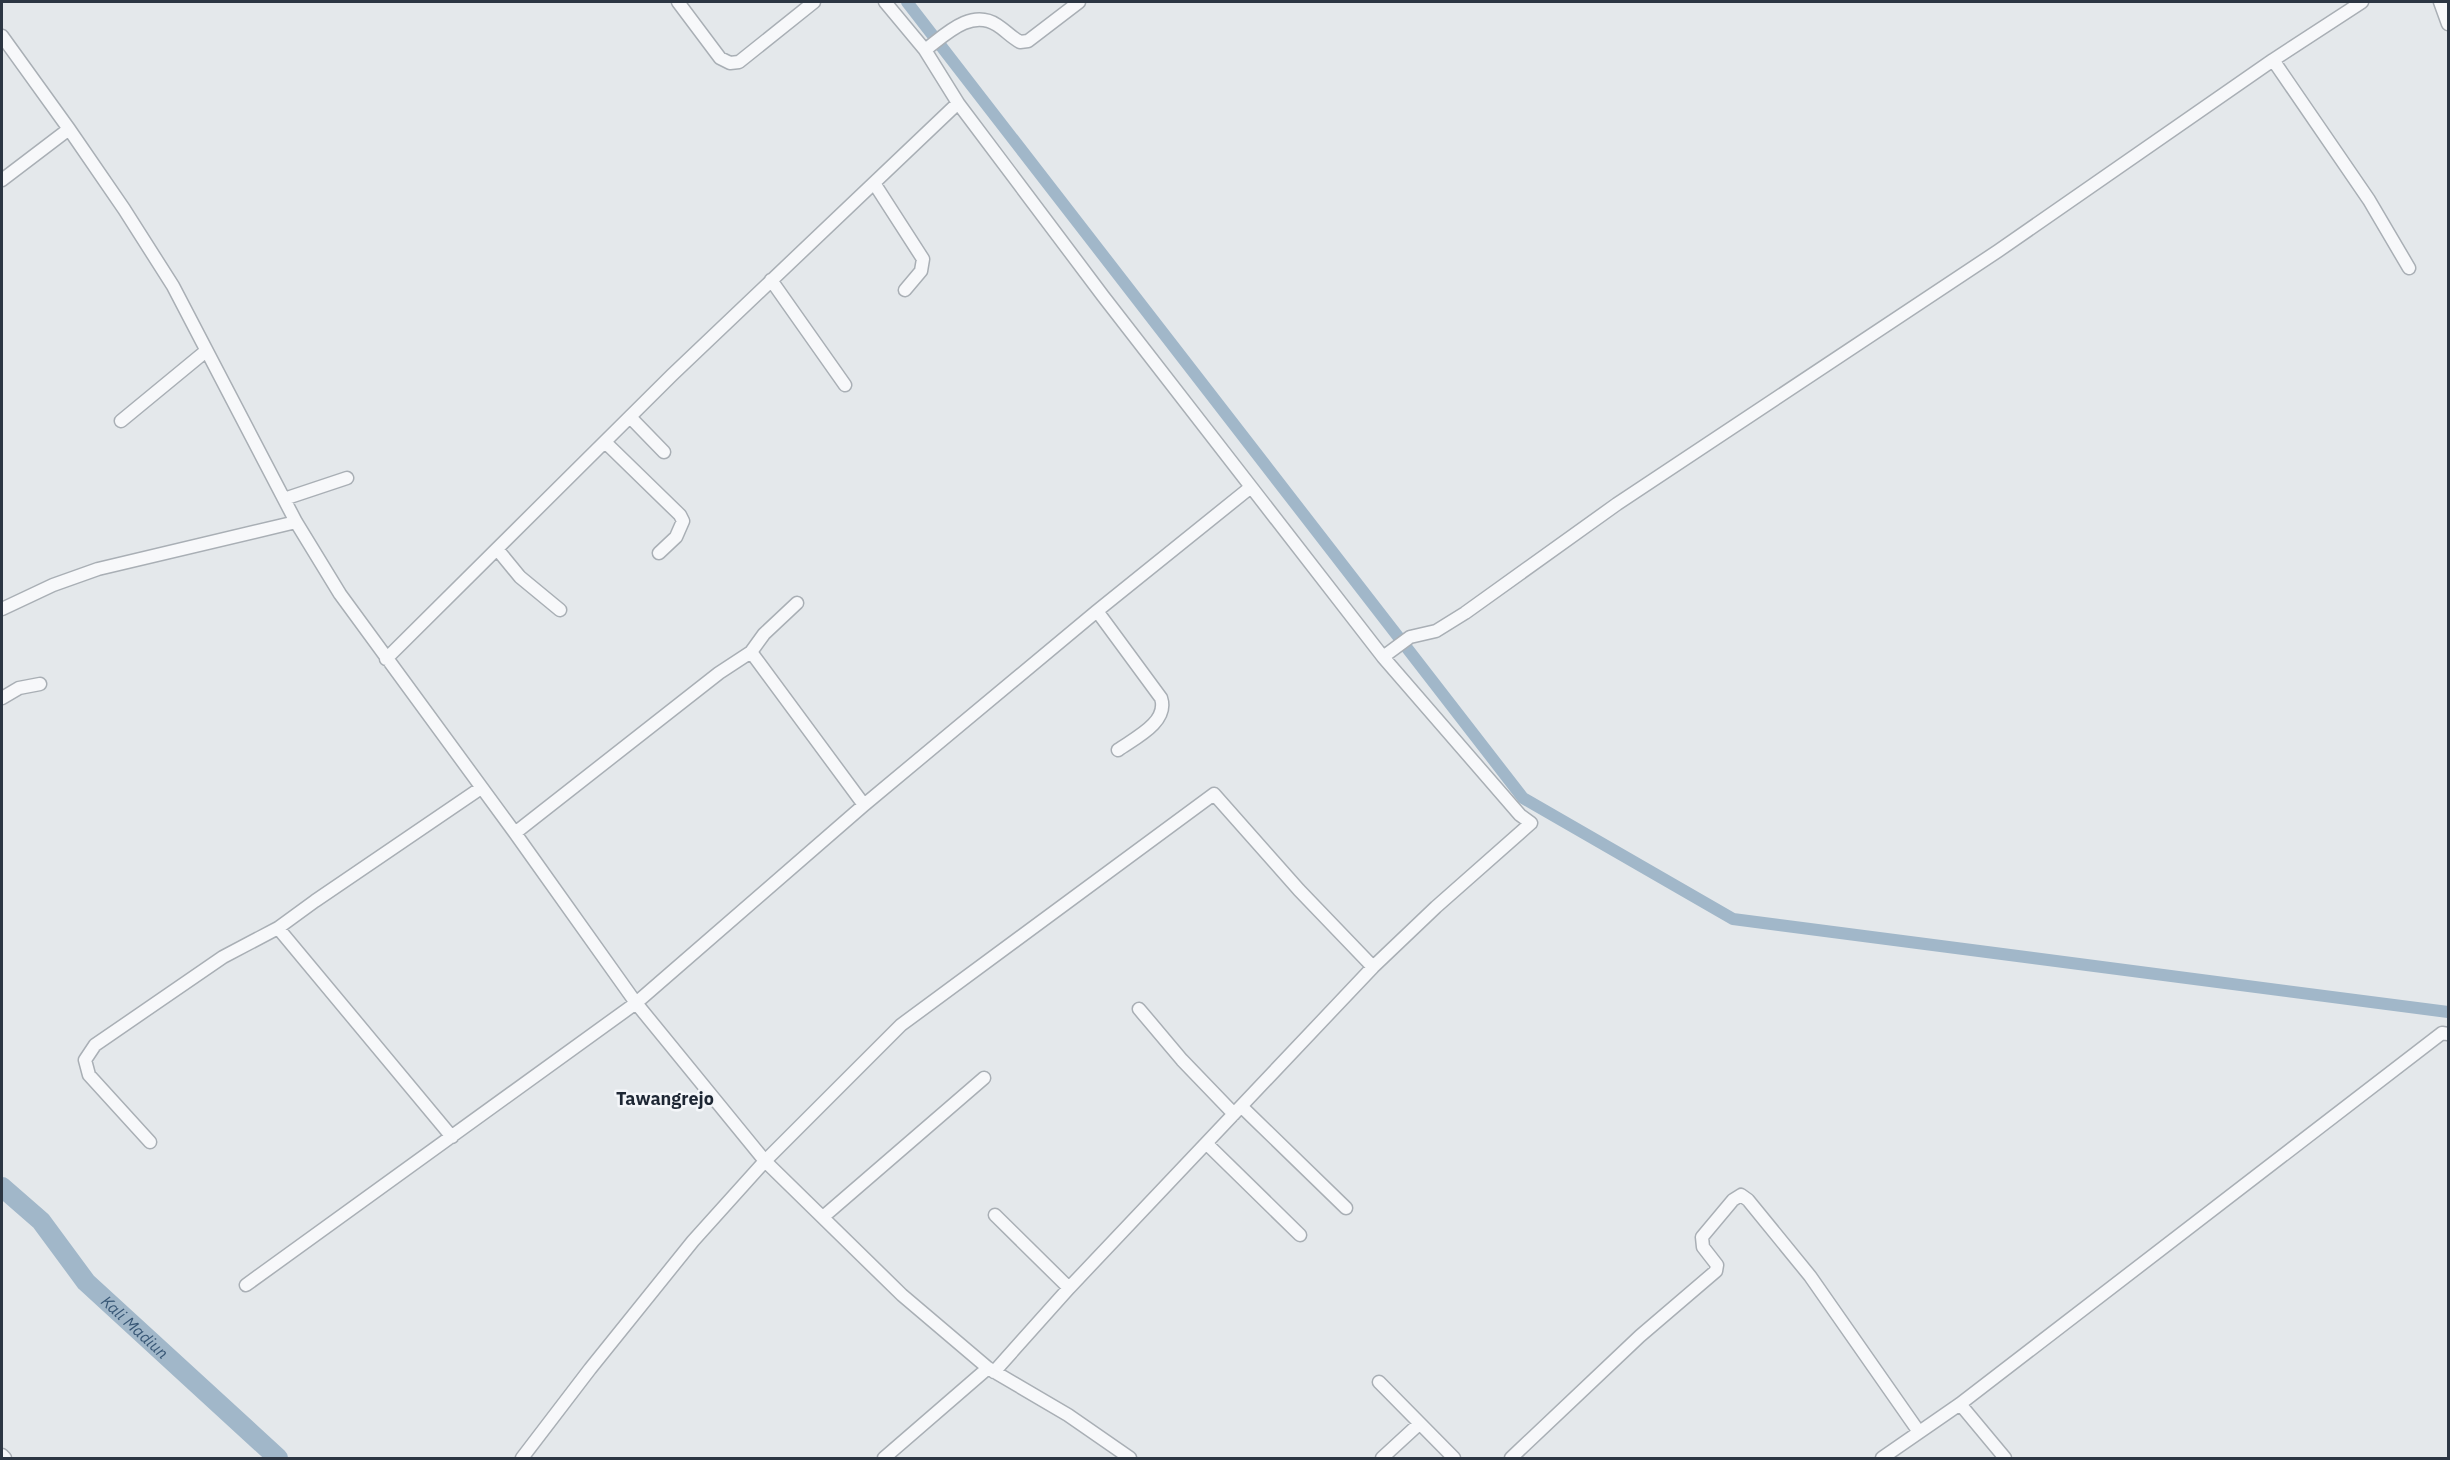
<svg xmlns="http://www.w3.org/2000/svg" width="2450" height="1460" font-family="'IBM Plex Sans',sans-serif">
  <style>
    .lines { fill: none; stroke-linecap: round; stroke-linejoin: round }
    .canal { stroke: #a1b7c9; stroke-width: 12 }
    .river { stroke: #a1b7c9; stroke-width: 20 }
    .minor-casing { stroke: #a9afb5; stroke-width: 15 }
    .minor { stroke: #f7f8fa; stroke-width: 12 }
    .labels { text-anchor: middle; stroke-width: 5; stroke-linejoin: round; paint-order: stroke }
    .water-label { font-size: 16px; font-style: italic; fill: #385776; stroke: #f4f6f9 }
    .quarter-label { font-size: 18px; font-weight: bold; fill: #1e2734; stroke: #f4f6f9 }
  </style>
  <rect width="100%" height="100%" fill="#e4e8eb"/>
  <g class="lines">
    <path class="canal" d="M907 2 1523 798 1733 919 2448 1012"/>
    <path class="river" id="s1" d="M2 1187 41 1221 86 1282 278 1458"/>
    <defs>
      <path id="minor" d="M678 2 720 58 730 63 739 62 814 2
        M885 2 925 50 958 103 1103 296 1383 657 1520 815 1531 823 1436 907 1373 967 1069 1288 994 1372
        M2440 2 2448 24
        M2 36 69 129 124 209 173 286 296 522 340 594 515 833 636 1003 765 1161 902 1295 988 1368 1068 1415 1130 1458
        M925 50C945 35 971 8 997 25 1005 30 1011 37 1020 42L1028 41 1079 2
        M2273 60 2369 200 2409 268
        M2 180 69 129
        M874 183 923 259 921 271 905 290
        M771 280 845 385
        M630 417 664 452
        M121 421 206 351
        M605 442 680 515 683 521 676 537 659 553
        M284 499 347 478
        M497 549 520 577 560 610
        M797 603 764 634 751 652 864 805
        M2 609 53 585 98 569 296 522
        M1097 611 1161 698C1169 722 1135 738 1118 750
        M1383 657 1410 637 1436 631 1465 613 1617 504 1998 251 2273 60 2362 2
        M386 659 672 375 958 103
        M2 698 19 688 40 684
        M515 833 719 673 751 652
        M278 928 452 1137
        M1139 1009 1182 1060 1234 1114
        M1242 1107 1346 1208
        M150 1142 89 1075 85 1060 95 1045 223 957 278 928 315 901 481 788
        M1207 1144 1300 1235
        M995 1215 1069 1288
        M823 1217 984 1078
        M246 1285 636 1003 864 805 1097 611 1251 487
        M1379 1382 1454 1458
        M1960 1404 2005 1458
        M2 1455 5 1458
        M522 1458 590 1369 693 1241 765 1161 901 1025 1214 794 1299 890 1373 967
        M884 1458 988 1368
        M1382 1458 1419 1424
        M1511 1458 1640 1336 1716 1271 1717 1265 1703 1247 1702 1237 1733 1200 1741 1195 1748 1200 1810 1276 1919 1432
        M1882 1458 1960 1404 2442 1033 2448 1034"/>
    </defs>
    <use href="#minor" class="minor-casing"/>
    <use href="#minor" class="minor"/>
  </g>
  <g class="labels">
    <g class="water-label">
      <text dy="6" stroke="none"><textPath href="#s1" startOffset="194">Kali Madiun</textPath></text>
    </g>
    <g class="quarter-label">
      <text x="665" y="1105">Tawangrejo</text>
    </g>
  </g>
  <rect width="2450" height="1460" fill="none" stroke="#2c3643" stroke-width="6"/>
</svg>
